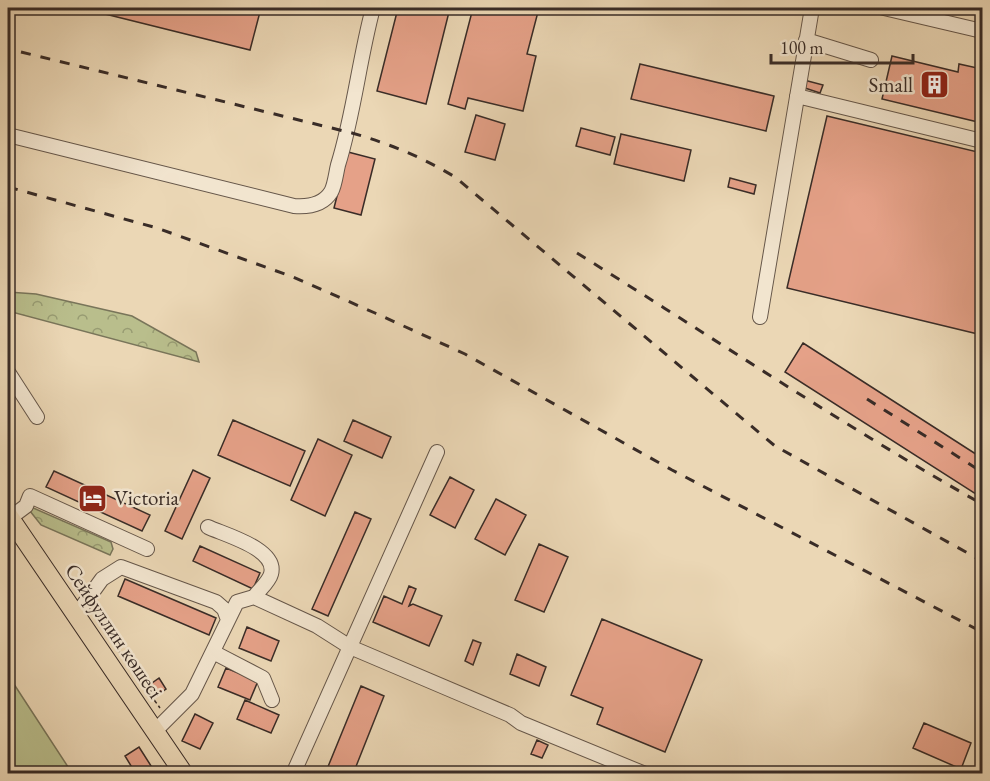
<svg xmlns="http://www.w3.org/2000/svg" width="990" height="781" font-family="'EB Garamond',serif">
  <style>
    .grass { fill: #b9be8c; stroke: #79755a; stroke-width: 1.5 }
    .forest { fill: url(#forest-crowns); stroke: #79755a; stroke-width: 1.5 }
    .building { fill: #e5a188; stroke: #392c27; stroke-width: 1.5 }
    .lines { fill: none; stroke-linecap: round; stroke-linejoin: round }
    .minor-casing { stroke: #66574a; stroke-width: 16 }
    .major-casing { stroke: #392c27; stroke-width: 20 }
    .path { stroke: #392c27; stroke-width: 1.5; stroke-dasharray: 4.5 3; stroke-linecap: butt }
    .minor { stroke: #f2e5cf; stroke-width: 14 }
    .major { stroke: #ebd7b5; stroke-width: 18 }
    .rail { stroke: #392c27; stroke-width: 3; stroke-dasharray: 10 10; stroke-linecap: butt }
    .labels { text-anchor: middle; stroke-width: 5; stroke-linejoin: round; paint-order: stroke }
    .poi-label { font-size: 21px; fill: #392c27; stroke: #f2e5cf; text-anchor: end }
    .street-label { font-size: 21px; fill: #392c27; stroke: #f2e5cf }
  </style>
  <defs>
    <pattern id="forest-crowns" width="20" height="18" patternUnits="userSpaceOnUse" patternTransform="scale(1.5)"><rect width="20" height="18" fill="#b9be8c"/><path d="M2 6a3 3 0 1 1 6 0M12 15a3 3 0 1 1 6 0" fill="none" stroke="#979b72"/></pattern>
  </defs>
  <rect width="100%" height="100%" fill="#ebd7b5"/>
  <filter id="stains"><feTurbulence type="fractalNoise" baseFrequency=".00333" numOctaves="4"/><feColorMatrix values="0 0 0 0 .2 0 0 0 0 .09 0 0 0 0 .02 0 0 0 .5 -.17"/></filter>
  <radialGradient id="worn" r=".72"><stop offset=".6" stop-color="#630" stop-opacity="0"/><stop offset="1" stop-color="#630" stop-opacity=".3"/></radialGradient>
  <path class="grass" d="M8 675 72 773H8Z"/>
  <path class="forest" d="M8 292 36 294 132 316 196 352 199 362 8 311Z
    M31 507 111 542 113 549 110 555 41 525 30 511Z"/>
  <path class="building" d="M81 8H261L250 50Z
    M398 8H450L426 104 377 91Z
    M473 8H539L527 54 536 56 523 111 468 98 465 109 448 104Z
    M892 56 958 72 959 64 982 69V123L882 99Z
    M640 64 774 96 766 131 631 99Z
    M804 80 823 85 820 93 802 87Z
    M476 115 505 124 495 160 465 152Z
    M827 116 982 153V335L787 288Z
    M581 128 615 137 610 155 576 146Z
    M621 134 691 150 684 181 614 164Z
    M348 152 375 159 361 215 334 208Z
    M730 178 756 185 754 194 728 187Z
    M803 343 982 458V498L785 372Z
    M233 420 305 451 290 486 218 455Z
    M353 420 391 437 382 458 344 441Z
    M318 439 352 455 325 516 291 500Z
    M193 470 210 478 182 539 165 531Z
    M54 471 150 515 142 531 46 487Z
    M450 477 474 490 455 528 430 515Z
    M496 499 526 515 505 555 475 539Z
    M355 512 371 519 328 616 312 609Z
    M539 544 568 557 544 612 515 600Z
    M200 546 260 573 253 589 193 561Z
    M125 579 216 618 209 635 118 596Z
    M409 586 416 589 409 606 413 604 442 616 429 646 373 622 384 596 402 604Z
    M602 619 702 660 665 752 597 724 603 708 571 695Z
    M247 627 279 641 271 661 239 648Z
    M473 640 481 643 473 665 465 661Z
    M517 654 546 667 539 686 510 674Z
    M226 668 258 681 250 700 218 687Z
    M159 678 166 689 155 697 148 686Z
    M361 686 384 696 353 774H325Z
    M245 700 279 715 271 733 237 719Z
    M195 714 213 723 200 749 182 741Z
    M924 723 971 743 961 769 913 748Z
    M537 740 548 745 542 758 531 754Z
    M139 747 153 769 146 774H136L125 756Z"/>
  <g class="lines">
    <defs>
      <path id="minor" d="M884 8 982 31
        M806 40 871 60
        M797 96 982 141
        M8 135 294 206C307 207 323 205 331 192 335 185 336 173 338 165 354 114 359 60 373 8
        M760 317 812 8
        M8 372 37 417
        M10 518 26 506 30 496 147 549
        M208 527C225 535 278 549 271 574 269 582 259 590 254 597
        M76 615 102 579 121 567 216 602 224 609 227 617
        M213 652 263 678 272 700
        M155 731 192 694 237 602 254 597 317 626 350 647 510 715 521 723 645 774
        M293 774 437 452"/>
      <path id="major" d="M8 515 184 774"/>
    </defs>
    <use href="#minor" class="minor-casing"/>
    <use href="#major" class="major-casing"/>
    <path class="path" d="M110 639 160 708
      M153 774 161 766"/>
    <use href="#minor" class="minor"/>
    <use href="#major" class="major"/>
    <path class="rail" d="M21 52 352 133C390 144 422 157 455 177L775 446 982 561
      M8 187 157 228 293 277 375 313 465 354 672 470 982 632
      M577 253C712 337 844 426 982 504
      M867 399 982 472"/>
  </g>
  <defs>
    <symbol id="building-square" viewBox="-11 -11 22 22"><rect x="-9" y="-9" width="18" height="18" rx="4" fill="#8f2418" stroke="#f2e5cf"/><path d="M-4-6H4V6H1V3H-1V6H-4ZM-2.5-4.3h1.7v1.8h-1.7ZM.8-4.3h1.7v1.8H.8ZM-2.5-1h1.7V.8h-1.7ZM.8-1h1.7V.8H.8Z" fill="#fff"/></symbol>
    <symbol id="hotel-square" viewBox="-11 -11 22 22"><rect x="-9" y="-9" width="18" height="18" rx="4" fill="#8f2418" stroke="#f2e5cf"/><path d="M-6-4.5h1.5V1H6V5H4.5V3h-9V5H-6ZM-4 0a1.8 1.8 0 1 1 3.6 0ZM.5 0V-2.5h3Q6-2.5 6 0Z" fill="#fff"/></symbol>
  </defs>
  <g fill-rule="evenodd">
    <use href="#building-square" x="918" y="68" width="33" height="33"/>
    <use href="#hotel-square" x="76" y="482" width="33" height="33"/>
  </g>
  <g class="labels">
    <g class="poi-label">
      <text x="913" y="92">Small</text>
      <text x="114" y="505" text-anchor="start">Victoria</text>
    </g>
    <g class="street-label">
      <text transform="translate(114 631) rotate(56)" y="7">Сейфуллин көшесі</text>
    </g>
  </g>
  <rect width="990" height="781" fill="none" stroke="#ebd7b5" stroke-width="30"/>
  <rect x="9" y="9" width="972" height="763" fill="none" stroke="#392c27" stroke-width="3"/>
  <rect x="15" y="15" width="960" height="751" fill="none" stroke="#392c27" stroke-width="1.5"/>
  <path d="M771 54v9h142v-9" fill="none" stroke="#392c27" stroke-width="3"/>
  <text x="780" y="54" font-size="18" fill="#392c27" stroke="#f2e5cf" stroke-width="4.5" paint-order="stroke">100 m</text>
  <rect width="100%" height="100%" filter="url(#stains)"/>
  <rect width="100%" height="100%" fill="url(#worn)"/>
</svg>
